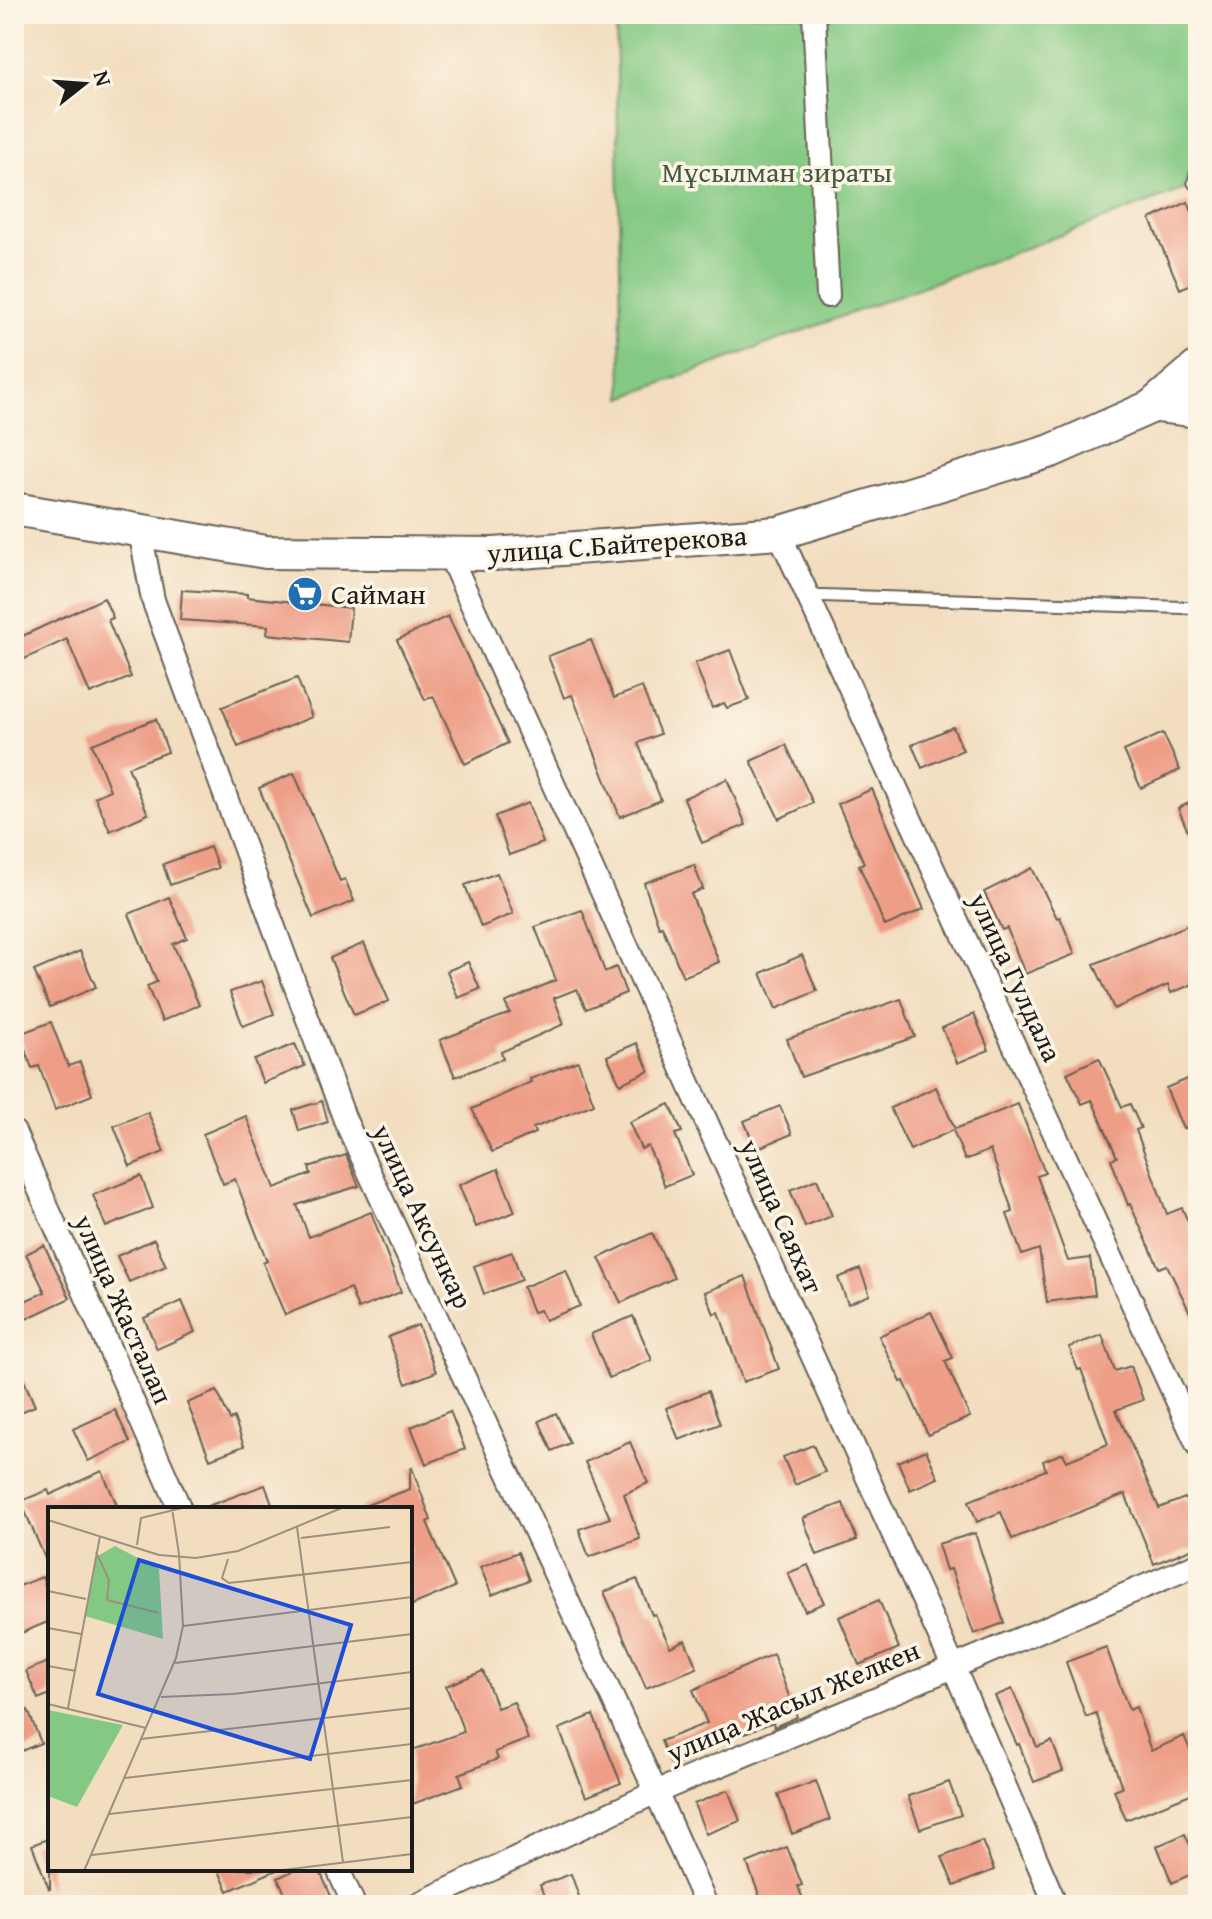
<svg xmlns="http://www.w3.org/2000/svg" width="1212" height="1919" font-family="'Gentium Book Plus',serif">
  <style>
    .green { fill: #84c983; stroke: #507250; stroke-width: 2 }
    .building { fill: #ee9d86 }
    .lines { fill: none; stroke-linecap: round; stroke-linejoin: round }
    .service-casing { stroke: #676055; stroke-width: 15 }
    .minor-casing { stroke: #676055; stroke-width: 26 }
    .secondary-casing { stroke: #676055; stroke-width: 36 }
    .primary-casing { stroke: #676055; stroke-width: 40 }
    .service { stroke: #fff; stroke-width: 11 }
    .minor { stroke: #fff; stroke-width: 22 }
    .secondary { stroke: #fff; stroke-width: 32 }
    .primary { stroke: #fff; stroke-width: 36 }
    .labels { text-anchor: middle; stroke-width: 7; stroke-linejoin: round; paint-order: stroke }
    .park-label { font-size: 28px; fill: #405940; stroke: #fcf5e5 }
    .street-label { font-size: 28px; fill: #1c1c1c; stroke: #fcf5e5 }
    .poi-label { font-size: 28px; fill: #1c1c1c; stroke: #fcf5e5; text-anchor: start }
    .inset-road { fill: none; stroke: #9c907e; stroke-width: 2 }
    .view { fill: #1d4ed8; fill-opacity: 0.15; stroke: #1d4ed8; stroke-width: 4 }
    .inset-edge { fill: none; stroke: #1c1c1c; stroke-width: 4 }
  </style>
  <rect width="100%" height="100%" fill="#fcf5e5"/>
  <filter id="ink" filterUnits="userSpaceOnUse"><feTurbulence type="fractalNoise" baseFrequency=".0125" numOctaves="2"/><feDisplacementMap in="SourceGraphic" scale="16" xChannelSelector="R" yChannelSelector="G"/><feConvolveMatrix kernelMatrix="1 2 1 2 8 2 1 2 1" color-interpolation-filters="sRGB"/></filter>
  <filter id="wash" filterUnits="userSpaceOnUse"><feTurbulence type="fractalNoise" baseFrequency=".006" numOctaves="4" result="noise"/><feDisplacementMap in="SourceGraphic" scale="32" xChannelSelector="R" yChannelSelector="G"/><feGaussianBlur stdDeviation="1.8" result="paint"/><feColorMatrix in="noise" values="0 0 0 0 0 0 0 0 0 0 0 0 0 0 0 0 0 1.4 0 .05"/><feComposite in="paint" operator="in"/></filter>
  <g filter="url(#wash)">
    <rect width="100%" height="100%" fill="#f2ddbf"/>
    <path class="green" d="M616 14H1198V135L1185 189 622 398Z"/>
    <g id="blocks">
      <path class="building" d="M1188 202 1198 225V281L1180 289 1150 219Z
        M182 590 247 594V597L351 608 348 642 267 634 268 626 180 620Z
        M104 598 113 618 108 620 131 677 90 694 67 639 14 664V640Z
        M448 616 508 743 465 764 433 696 425 700 397 640Z
        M591 640 614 698 642 687 660 734 638 743 661 800 620 817 572 695 564 698 548 656Z
        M730 650 749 700 727 708 724 703 712 708 695 663Z
        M297 678 312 717 238 747 222 707Z
        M156 719 168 752 128 767 148 814 110 831 95 797 110 790 92 744Z
        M953 727 963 750 922 768 912 745Z
        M1163 733 1180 770 1141 788 1124 751Z
        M786 745 813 803 779 819 751 761Z
        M294 773 340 881 345 879 354 901 313 918 259 788Z
        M727 779 746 825 702 843 684 798Z
        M872 789 924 909 885 926 859 865 864 863 838 804Z
        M1198 799V855L1178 808Z
        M528 803 543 843 509 855 495 816Z
        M210 847 218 868 170 885 163 864Z
        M694 865 703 889 691 894 719 962 683 977 662 926 659 927 644 883Z
        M1032 868 1057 918 1060 917 1075 954 1025 974 1007 928 1002 930 984 892Z
        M497 873 513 914 481 927 465 885Z
        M169 897 187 938 173 944 199 1005 162 1021 147 986 157 982 129 914Z
        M582 910 605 972 616 967 626 993 586 1009 577 989 554 998 564 1024 501 1052 503 1059 455 1077 440 1040 510 1013 505 1003 556 980 535 927Z
        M1198 921V982L1171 993 1168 985 1114 1009 1094 964Z
        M364 943 389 1001 354 1015 330 958Z
        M80 951 96 987 50 1007 34 971Z
        M802 955 817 991 776 1009 761 973Z
        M468 962 480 989 458 998 447 971Z
        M262 981 274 1014 243 1026 230 992Z
        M901 999 915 1037 801 1077 787 1039Z
        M974 1014 989 1050 957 1063 942 1028Z
        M51 1022 68 1066 80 1062 92 1095 55 1110 39 1066 32 1068 19 1034Z
        M637 1043 649 1071 620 1084 607 1056Z
        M295 1044 305 1066 263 1083 254 1060Z
        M1099 1058 1122 1107 1130 1104 1141 1128 1136 1130 1167 1214 1182 1208 1198 1244V1329L1167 1265 1159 1268 1130 1204 1128 1205 1111 1159 1117 1157 1092 1100 1082 1104 1067 1073Z
        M578 1061 594 1104 533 1128 535 1133 492 1152 472 1109 531 1082 530 1079Z
        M1198 1074V1123L1183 1129 1166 1088Z
        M936 1087 955 1129 1018 1104 1045 1173 1037 1176 1068 1261 1090 1258 1095 1295 1047 1302 1039 1249 1022 1255 1007 1214 1013 1212 990 1150 965 1160 953 1130 910 1150 890 1108Z
        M322 1101 328 1122 299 1131 293 1110Z
        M670 1104 682 1132 675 1134 692 1175 665 1186 648 1146 641 1149 629 1122Z
        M780 1106 792 1134 756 1149 744 1121Z
        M148 1112 164 1152 130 1166 114 1126Z
        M246 1116 275 1188 311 1174 309 1167 346 1155 359 1186 297 1205 309 1237 371 1212 401 1292 358 1309 350 1288 285 1315 263 1263 267 1261 235 1179 223 1184 203 1134Z
        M498 1169 515 1212 476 1227 459 1185Z
        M141 1176 153 1208 106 1227 93 1195Z
        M817 1179 832 1216 805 1227 790 1190Z
        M652 1233 674 1278 621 1303 599 1258Z
        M154 1239 166 1266 129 1282 117 1256Z
        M44 1245 70 1298 24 1320 16 1305 45 1292 26 1254Z
        M512 1252 522 1280 484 1294 474 1266Z
        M860 1269 870 1295 848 1304 838 1278Z
        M566 1270 580 1306 545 1320 540 1310 533 1312 523 1287Z
        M745 1276 779 1369 743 1382 719 1312 714 1314 705 1292Z
        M182 1301 195 1332 157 1349 144 1318Z
        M931 1312 953 1358 945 1361 970 1417 928 1435 904 1381 901 1382 879 1336Z
        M633 1316 652 1360 609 1378 591 1334Z
        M418 1325 436 1372 406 1384 388 1337Z
        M1102 1335 1115 1371 1131 1366 1143 1400 1116 1410 1159 1508 1185 1498 1198 1530V1546L1154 1564 1125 1494 1012 1539 1001 1512 977 1522 969 1501 1046 1470 1043 1461 1063 1453 1067 1461 1108 1444 1081 1369 1078 1370 1069 1347Z
        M14 1358 35 1406 14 1415Z
        M217 1391 230 1420 234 1418 244 1446 210 1459 187 1403Z
        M708 1391 720 1424 679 1440 666 1408Z
        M115 1410 130 1442 88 1461 73 1429Z
        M450 1411 465 1449 426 1464 411 1427Z
        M556 1413 570 1443 552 1451 539 1421Z
        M630 1442 648 1483 624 1494 640 1539 589 1557 579 1529 610 1518 585 1462Z
        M813 1445 825 1472 795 1485 783 1457Z
        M926 1450 938 1478 910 1490 898 1462Z
        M412 1468 431 1520 427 1522 455 1587 410 1606V1509H361V1507L410 1489V1469Z
        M102 1471 117 1505 108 1509H50V1570L24 1509H20L23 1508 21 1501 48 1490 50 1495Z
        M265 1485 274 1509H205V1507Z
        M843 1503 857 1540 817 1555 803 1518Z
        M975 1533 1004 1623 974 1634 951 1569 946 1570 938 1544Z
        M518 1552 529 1580 492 1595 480 1567Z
        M808 1565 824 1603 805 1611 788 1573Z
        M42 1577 50 1597V1621L14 1636V1588Z
        M637 1579 652 1615 655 1614 670 1647 685 1640 697 1668 646 1688 604 1592Z
        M879 1600 899 1648 859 1665 839 1617Z
        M1106 1647 1129 1710 1136 1707 1151 1751 1184 1736 1198 1767V1791L1126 1820 1114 1790 1122 1787 1096 1713 1086 1717 1066 1662Z
        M773 1654 797 1717 774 1727 773 1722 670 1763 661 1741 707 1723 693 1690Z
        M50 1661V1694L38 1699 26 1671Z
        M483 1671 497 1708 514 1702 528 1739 495 1752 498 1759 459 1774 463 1785 410 1805V1751L464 1732 446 1686Z
        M1012 1689 1037 1747 1052 1741 1063 1771 1034 1782 1019 1744 1017 1745 995 1696Z
        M28 1710 41 1743 14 1754V1716Z
        M593 1715 621 1783 586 1797 559 1729Z
        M816 1781 830 1820 792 1834 778 1795Z
        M949 1782 961 1815 920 1829 908 1796Z
        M728 1790 740 1821 706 1834 694 1804Z
        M1185 1834 1198 1863V1871L1172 1883 1157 1846Z
        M50 1838V1889H49L32 1845Z
        M982 1841 994 1870 954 1886 942 1857Z
        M787 1847 802 1885 798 1886 805 1905H763L747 1863Z
        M218 1869H279L228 1891Z
        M296 1869H319L335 1905H290L278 1878Z
        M571 1874 582 1905H547L540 1885Z"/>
    </g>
  </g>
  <g filter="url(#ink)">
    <use href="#blocks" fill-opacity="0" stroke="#676055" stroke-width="2"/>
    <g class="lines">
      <defs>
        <path id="service" d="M1194 183 1198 167
          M807 595 1198 608"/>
        <path id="minor" d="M814 14 828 296
          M140 531 153 600 345 1120 656 1792 706 1905
          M779 533 1198 1446
          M449 554 953 1666 1056 1905
          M14 1132 180 1509
          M338 1869 354 1905
          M416 1905 656 1792 1198 1564"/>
        <path id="secondary" d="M14 509 266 552 494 554 779 533 1051 451 1180 394"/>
        <path id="primary" d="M1157 404 1198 369
          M1157 404 1198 409"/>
      </defs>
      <use href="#service" class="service-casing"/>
      <use href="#minor" class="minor-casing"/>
      <use href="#secondary" class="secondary-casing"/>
      <use href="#primary" class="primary-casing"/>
      <use href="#service" class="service"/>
      <use href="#minor" class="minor"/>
      <use href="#secondary" class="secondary"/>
      <use href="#primary" class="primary"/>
    </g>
  </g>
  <defs>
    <symbol id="supermarket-disc" viewBox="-11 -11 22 22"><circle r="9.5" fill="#1f6fb2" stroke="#fcf5e5"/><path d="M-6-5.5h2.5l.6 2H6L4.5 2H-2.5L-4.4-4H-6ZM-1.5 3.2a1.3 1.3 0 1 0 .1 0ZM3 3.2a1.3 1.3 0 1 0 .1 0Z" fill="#fff"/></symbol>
  </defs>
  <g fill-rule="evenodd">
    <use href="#supermarket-disc" x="285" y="574" width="40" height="40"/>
  </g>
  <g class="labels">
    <g class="park-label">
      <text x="777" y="182">Мұсылман зираты</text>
    </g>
    <g class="street-label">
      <text transform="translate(617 544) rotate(-4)" y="10">улица С.Байтерекова</text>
      <text transform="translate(1016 977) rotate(65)" y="10">улица Гулдала</text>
      <text transform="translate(423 1216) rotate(65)" y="10">улица Аксункар</text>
      <text transform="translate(782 1216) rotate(66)" y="10">улица Саяхат</text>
      <text transform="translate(124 1309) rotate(66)" y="10">улица Жасталап</text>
      <text transform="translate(793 1701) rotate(-23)" y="10">улица Жасыл Желкен</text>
    </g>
    <g class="poi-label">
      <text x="331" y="604">Сайман</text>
    </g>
  </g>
  <g transform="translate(48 1507)">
    <rect width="364" height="364" fill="#f2ddbf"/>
    <path d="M67 39 111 62 115 132 37 109 48 50ZM0 203 75 218 29 300 0 289Z" fill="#84c983"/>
    <path class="inset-road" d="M124 1 131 47M0 13 111 48 148 51 190 44 296 0M249 20 295 355M253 31 342 20M89 38 93 11 138 0M48 45 61 73 59 93 111 106M180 52 174 71 181 76 364 55M0 84 38 92M135 119 364 90M0 121 33 127M127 156 364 127M0 159 28 164M113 190 185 187 364 165M0 197 98 221M20 201 52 29M93 232 364 201M77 271 364 237M61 307 364 273M44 348 364 310M36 364 128 151 135 119 131 47M227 364 364 347"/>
    <path class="view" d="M91 53 303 118 262 252 50 187Z"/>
    <rect width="364" height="364" class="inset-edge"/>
  </g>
  <rect width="1212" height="1919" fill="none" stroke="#fcf5e5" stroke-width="48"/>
  <g transform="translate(84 84) rotate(73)" stroke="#fcf5e5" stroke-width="6" paint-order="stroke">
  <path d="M0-6L14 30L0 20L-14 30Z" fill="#1c1c1c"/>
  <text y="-12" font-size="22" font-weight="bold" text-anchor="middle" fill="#1c1c1c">N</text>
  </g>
</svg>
